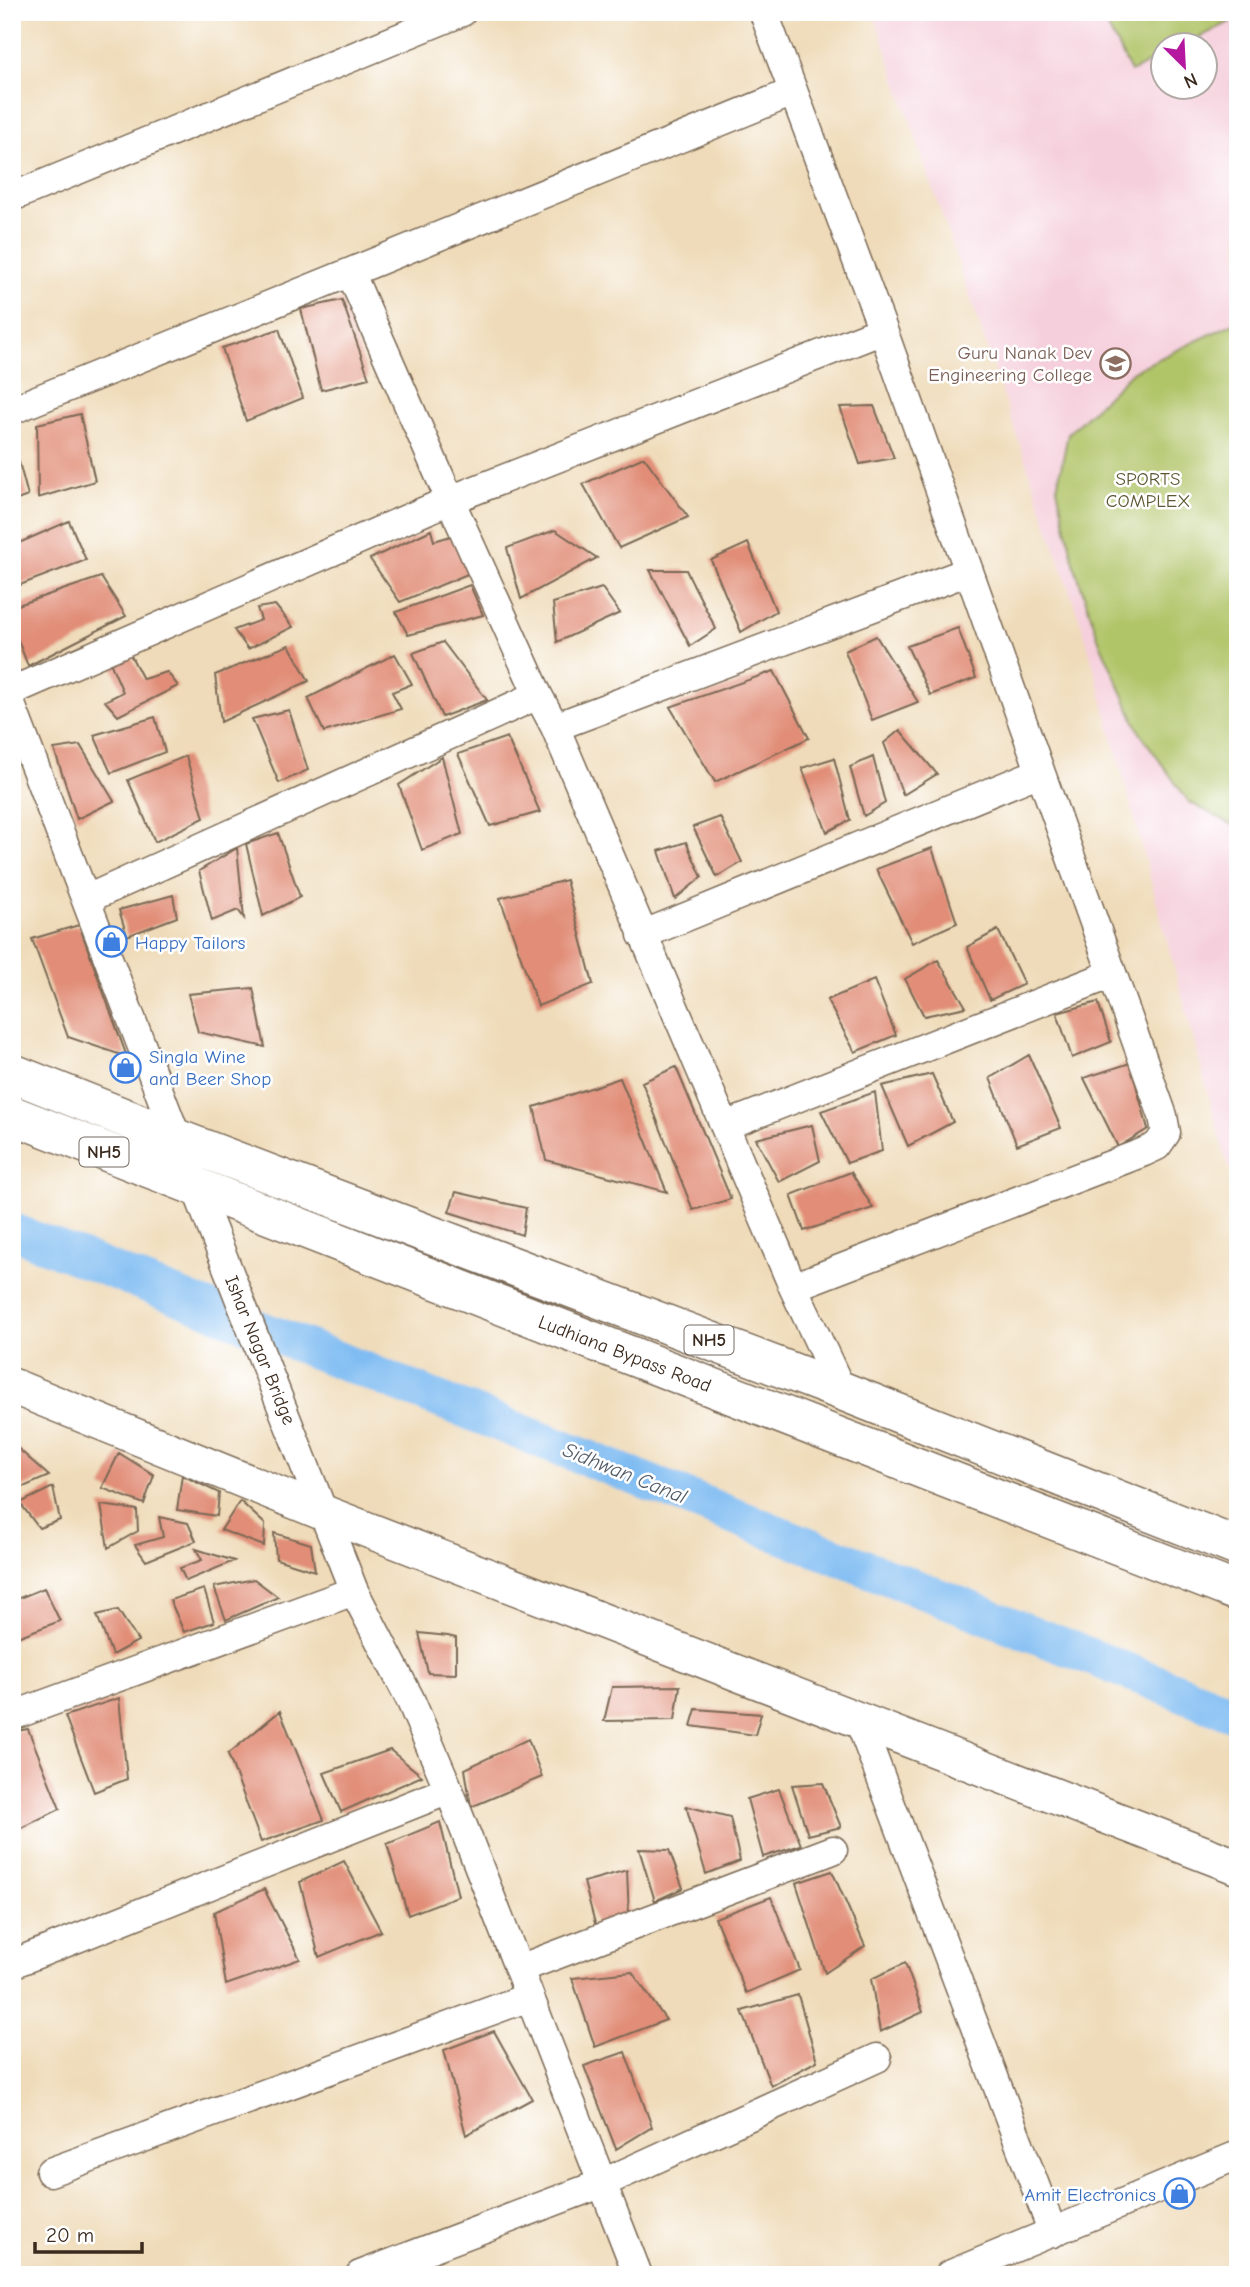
<svg xmlns="http://www.w3.org/2000/svg" width="1250" height="2287" font-family="'Comic Neue',sans-serif">
  <style>
    .built { fill: #f5cfdb; fill-rule: evenodd }
    .green { fill: #b0c468; stroke: #767743; stroke-width: 2 }
    .lines { fill: none; stroke-linecap: round; stroke-linejoin: round }
    .canal { stroke: #7fbcf2; stroke-width: 37 }
    .building { fill: #e18d77 }
    .minor-casing { stroke: #7a6854; stroke-width: 31 }
    .tertiary-casing { stroke: #7a6854; stroke-width: 38 }
    .trunk-casing { stroke: #7a6854; stroke-width: 41 }
    .minor { stroke: #fff; stroke-width: 28 }
    .tertiary { stroke: #fff; stroke-width: 35 }
    .trunk { stroke: #fff; stroke-width: 38 }
    .labels { text-anchor: middle; stroke-width: 5; stroke-linejoin: round; paint-order: stroke }
    .shield { fill: #fff; stroke: #766a62; stroke-width: 2 }
    .shield-label { font-size: 18px; font-weight: bold; fill: #3b2a1e }
    .education-label { font-size: 19px; fill: #785e54; stroke: #fff; text-anchor: end }
    .park-label { font-size: 19px; fill: #5e5834; stroke: #fff }
    .shop-label { font-size: 19px; fill: #366cbe; stroke: #fff; text-anchor: start }
    .street-label { font-size: 19px; fill: #3b2a1e; stroke: #fff }
    .water-label { font-size: 21px; font-style: italic; fill: #535d68; stroke: #fff }
  </style>
  <rect width="100%" height="100%" fill="#fff"/>
  <filter id="ink" filterUnits="userSpaceOnUse"><feTurbulence type="fractalNoise" baseFrequency=".0143" numOctaves="2"/><feDisplacementMap in="SourceGraphic" scale="14" xChannelSelector="R" yChannelSelector="G"/><feConvolveMatrix kernelMatrix="1 2 1 2 8 2 1 2 1" color-interpolation-filters="sRGB"/></filter>
  <filter id="wash" filterUnits="userSpaceOnUse"><feTurbulence type="fractalNoise" baseFrequency=".00686" numOctaves="4" result="noise"/><feDisplacementMap in="SourceGraphic" scale="28" xChannelSelector="R" yChannelSelector="G"/><feGaussianBlur stdDeviation="1.57" result="paint"/><feColorMatrix in="noise" values="0 0 0 0 0 0 0 0 0 0 0 0 0 0 0 0 0 1.4 0 .05"/><feComposite in="paint" operator="in"/></filter>
  <g filter="url(#wash)">
    <rect width="100%" height="100%" fill="#efdbb9"/>
    <path class="built" d="M873 12H1238V1193L1224 1153 1086 639ZM1162 46H1204V88H1162Z"/>
    <path class="green" d="M1100 12H1238V18L1184 45 1162 46V56L1131 72Z
      M1238 321V828L1189 802 1140 733 1100 643 1075 568 1057 488 1068 434 1133 371Z"/>
    <g class="lines">
      <path class="canal" d="M12 1231 1238 1715"/>
    </g>
    <g id="blocks">
      <path class="building" d="M342 300 369 378 321 390 301 309Z
        M279 329 303 398 246 421 222 348Z
        M874 406 894 458 860 464 840 407Z
        M80 414 95 481 38 498 37 424Z
        M12 436 28 496 12 502Z
        M644 457 688 517 619 548 583 484Z
        M69 521 86 560 12 588V546Z
        M431 530 434 541 451 536 470 573 400 602 370 559Z
        M555 530 597 558 521 599 507 548Z
        M748 543 776 611 741 632 711 560Z
        M650 570H686L716 629 690 646Z
        M101 577 126 616 28 666 12 624V607Z
        M470 585 483 615 408 635 396 612Z
        M602 588 620 613 557 642 553 603Z
        M275 605 293 627 248 649 234 630 261 620 257 608Z
        M958 628 976 678 930 695 907 646Z
        M876 636 918 702 872 720 845 651Z
        M443 642 487 700 442 717 413 653Z
        M289 645 309 681 221 722 215 675Z
        M130 654 143 679 167 672 178 686 118 716 105 701 123 692 109 660Z
        M395 654 412 684 392 692 401 709 324 732 308 698Z
        M774 671 809 738 715 782 670 707Z
        M289 710 308 770 279 783 252 719Z
        M155 717 165 752 111 773 94 735Z
        M900 730 937 774 903 795 884 743Z
        M507 737 540 812 490 826 458 754Z
        M80 745 114 801 77 819 54 749Z
        M186 756 204 818 155 842 128 780Z
        M442 757 462 834 422 850 399 785Z
        M873 757 885 803 864 816 850 767Z
        M834 758 850 820 827 832 802 768Z
        M720 817 742 862 717 877 693 827Z
        M278 833 300 897 263 916 246 844Z
        M686 842 702 877 675 899 659 851Z
        M237 848 244 918 238 910 212 921 199 871Z
        M932 848 957 923 912 943 876 869Z
        M566 880 593 984 538 1006 500 898Z
        M173 895 177 917 127 936 119 910Z
        M79 925 127 1057 68 1037 32 939Z
        M998 930 1024 984 990 1000 967 947Z
        M938 960 966 1007 924 1016 905 979Z
        M874 980 896 1035 855 1052 827 1000Z
        M253 988 265 1047 198 1032 188 994Z
        M1098 1002 1111 1042 1072 1058 1057 1013Z
        M1029 1055 1061 1128 1017 1145 990 1078Z
        M1130 1063 1148 1129 1118 1147 1084 1078Z
        M676 1067 731 1199 693 1210 642 1082Z
        M932 1074 953 1122 908 1146 882 1086Z
        M620 1078 667 1192 546 1160 534 1107Z
        M875 1092 882 1151 847 1163 821 1111Z
        M812 1125 820 1161 779 1182 756 1139Z
        M851 1172 873 1208 804 1231 791 1195Z
        M456 1192 526 1208 522 1235 449 1212Z
        M14 1445 49 1476 12 1492V1446Z
        M119 1453 154 1475 144 1504 102 1488Z
        M182 1475 219 1493 217 1516 177 1510Z
        M53 1487 60 1520 39 1528 20 1503Z
        M240 1501 265 1524 264 1546 221 1530Z
        M101 1505 137 1510 138 1531 108 1548Z
        M159 1517 188 1523 196 1541 146 1561 135 1545 163 1537Z
        M274 1533 311 1544 315 1571 276 1559Z
        M196 1549 234 1561 186 1581 180 1568 202 1560Z
        M254 1579 278 1597 226 1620 214 1587Z
        M44 1588 60 1621 12 1639V1601Z
        M204 1589 214 1622 184 1632 170 1600Z
        M118 1610 138 1641 112 1655 97 1615Z
        M419 1633 448 1636 456 1638V1674L428 1673Z
        M680 1686 675 1720 604 1721 612 1687Z
        M119 1698 127 1779 94 1792 65 1716Z
        M696 1709 761 1714 755 1735 691 1726Z
        M280 1711 324 1820 261 1842 228 1754Z
        M28 1729 60 1809 17 1830 12 1816V1732Z
        M528 1739 542 1777 471 1807 465 1769Z
        M390 1750 422 1776 341 1812 324 1773Z
        M823 1783 841 1827 808 1835 792 1785Z
        M779 1789 801 1845 763 1857 747 1799Z
        M686 1806 730 1817 740 1861 706 1874Z
        M440 1822 458 1896 408 1915 387 1844Z
        M639 1849 669 1850 683 1888 655 1901Z
        M344 1861 381 1931 319 1957 300 1882Z
        M627 1870 629 1917 596 1927 584 1882Z
        M832 1871 865 1946 825 1973 796 1883Z
        M264 1889 300 1959 226 1985 214 1912Z
        M771 1897 800 1970 746 1993 715 1918Z
        M905 1963 923 2012 880 2032 871 1979Z
        M632 1972 666 2020 595 2047 572 1978Z
        M798 1995 817 2061 771 2086 742 2011Z
        M494 2031 532 2099 466 2135 444 2050Z
        M625 2052 652 2127 616 2149 584 2066Z"/>
    </g>
  </g>
  <g filter="url(#ink)">
    <use href="#blocks" fill-opacity="0" stroke="#7a6854" stroke-width="2"/>
    <g class="lines">
      <defs>
        <path id="minor" d="M12 197 462 12
          M351 274 450 500 538 695 555 727 793 1287 842 1391
          M12 410 793 92
          M12 691 450 500 883 330 765 16
          M12 707 196 1188 354 1591 410 1699 449 1790 638 2275
          M555 727 969 571
          M87 899 538 695
          M642 935 1040 772
          M725 1126 1112 974
          M793 1287 1144 1152 1157 1146 1166 1133 1163 1116 883 330
          M12 1716 354 1591
          M859 1720 1053 2233
          M12 1964 449 1790
          M519 1969 833 1850
          M50 2172 529 1997
          M360 2275 603 2183 877 2058
          M949 2275 1238 2155"/>
        <path id="tertiary" d="M12 1386 324 1513 1238 1867"/>
        <path id="trunk" d="M12 1073 178 1139 842 1391 1238 1547
          M12 1115 1238 1592"/>
      </defs>
      <use href="#minor" class="minor-casing"/>
      <use href="#tertiary" class="tertiary-casing"/>
      <use href="#trunk" class="trunk-casing"/>
      <use href="#minor" class="minor"/>
      <use href="#tertiary" class="tertiary"/>
      <use href="#trunk" class="trunk"/>
    </g>
  </g>
  <defs>
    <symbol id="university-ring" viewBox="-11 -11 22 22"><circle r="9.5" fill="#fff" stroke="#8d6e63" stroke-width="1.5"/><path d="M0-5L7-2L0 1L-7-2ZM-4 1L0 2.5L4 1V4Q0 6-4 4Z" fill="#8d6e63"/></symbol>
    <symbol id="shop-ring" viewBox="-11 -11 22 22"><circle r="9.5" fill="#fff" stroke="#3f7fe0" stroke-width="1.5"/><path d="M-5-2.5h2.3a2.7 3.5 0 0 1 5.4 0H5L5.5 6h-11ZM-1.5-2.5h3a1.5 2.3 0 0 0-3 0Z" fill="#3f7fe0"/></symbol>
  </defs>
  <g fill-rule="evenodd">
    <use href="#university-ring" x="1098" y="346" width="35" height="35"/>
    <use href="#shop-ring" x="94" y="924" width="35" height="35"/>
    <use href="#shop-ring" x="108" y="1050" width="35" height="35"/>
    <use href="#shop-ring" x="1162" y="2176" width="35" height="35"/>
  </g>
  <g class="labels">
    <g class="shield">
      <rect x="79.5" y="1137.5" width="49" height="29" rx="5"/>
      <rect x="684.5" y="1325.5" width="49" height="29" rx="5"/>
    </g>
    <g class="shield-label">
      <text x="104" y="1158">NH5</text>
      <text x="709" y="1346">NH5</text>
    </g>
    <g class="education-label">
      <text x="1092" y="359">Guru Nanak Dev<tspan x="1092" dy="22">Engineering College</tspan></text>
    </g>
    <g class="park-label">
      <text x="1148" y="485">SPORTS<tspan x="1148" dy="22">COMPLEX</tspan></text>
    </g>
    <g class="shop-label">
      <text x="135" y="949">Happy Tailors</text>
      <text x="149" y="1063">Singla Wine<tspan x="149" dy="22">and Beer Shop</tspan></text>
      <text x="1156" y="2201" text-anchor="end">Amit Electronics</text>
    </g>
    <g class="street-label">
      <text transform="translate(261 1350) rotate(68)" y="7">Ishar Nagar Bridge</text>
      <text transform="translate(625 1353) rotate(21)" y="7">Ludhiana Bypass Road</text>
    </g>
    <g class="water-label">
      <text transform="translate(625 1473) rotate(22)" y="7">Sidhwan Canal</text>
    </g>
  </g>
  <rect width="1250" height="2287" fill="none" stroke="#fff" stroke-width="42"/>
  <g transform="translate(1184 66) rotate(156)"><circle r="33" fill="#ffffff" stroke="#b1aaa5" stroke-width="2"/>
  <path d="M0-5L12 26L0 18L-12 26Z" fill="#b5179e"/>
  <text y="-10" font-size="19" font-weight="bold" text-anchor="middle" fill="#3b2a1e">N</text>
  </g>
  <path d="M35 2242v10h107v-10" fill="none" stroke="#3b2a1e" stroke-width="3.5"/>
  <text x="46" y="2242" font-size="21" fill="#3b2a1e" stroke="#ffffff" stroke-width="5" paint-order="stroke">20 m</text>
</svg>
